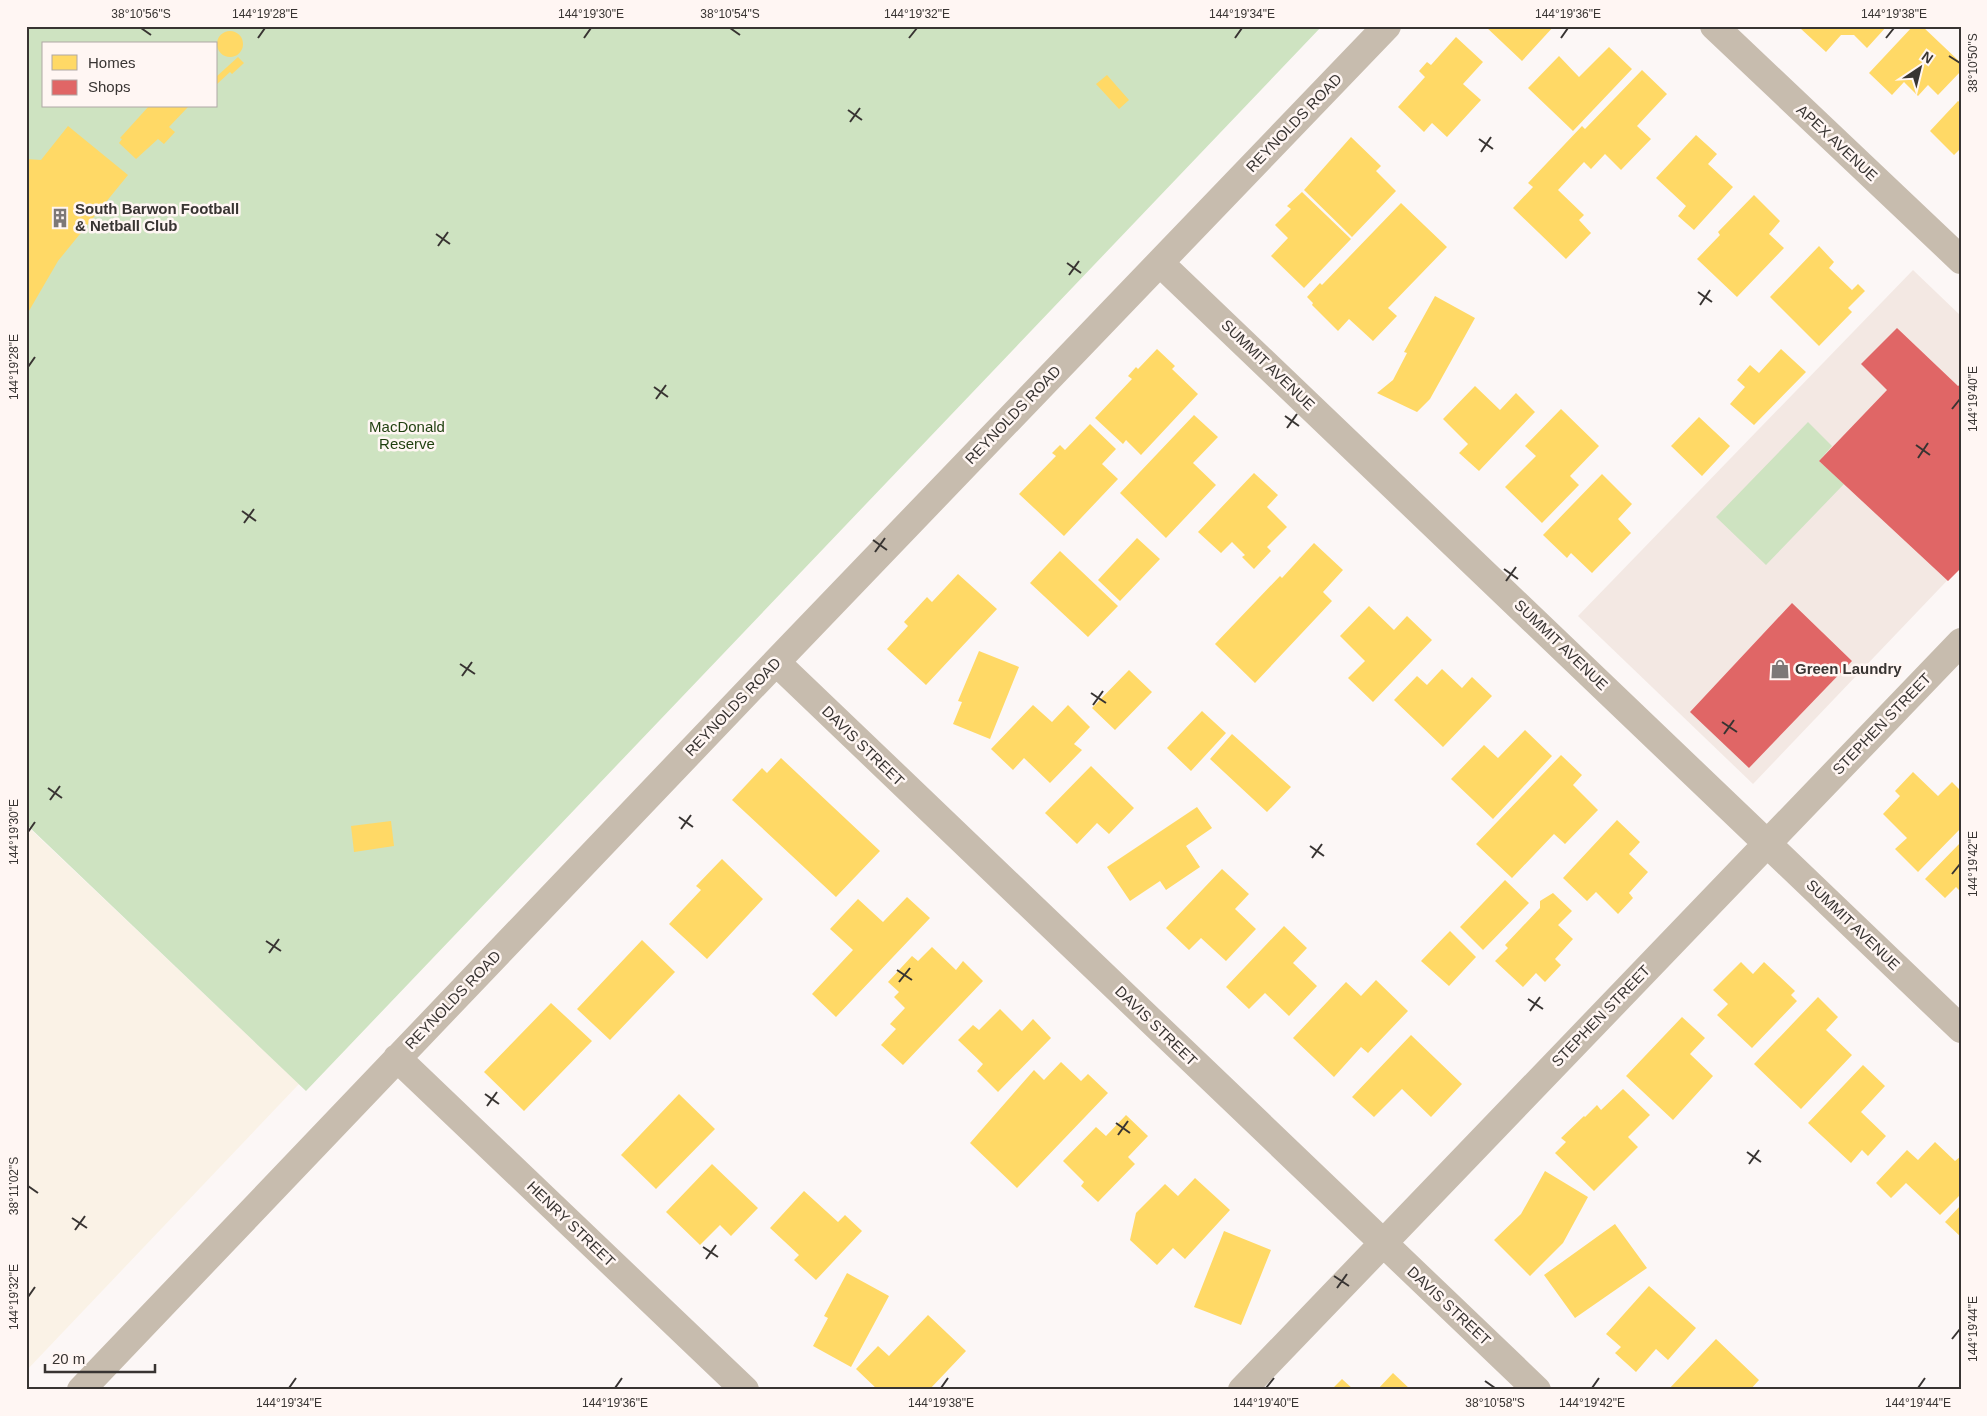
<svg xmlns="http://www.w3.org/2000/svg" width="1987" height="1416" font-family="Arial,sans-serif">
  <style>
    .built { fill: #f3e8e3 }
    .education { fill: #faf2e6 }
    .green { fill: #cee3c1; fill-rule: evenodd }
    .homes { fill: #ffd966 }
    .shops { fill: #e06666 }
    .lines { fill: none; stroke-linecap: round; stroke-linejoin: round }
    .minor { stroke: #c7bcae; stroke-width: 28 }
    .ticks { fill: none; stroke: #383432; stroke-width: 2 }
    .labels { text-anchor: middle; stroke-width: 5; stroke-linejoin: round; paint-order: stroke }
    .street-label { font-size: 15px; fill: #383432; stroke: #fff6f3 }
    .poi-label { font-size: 15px; font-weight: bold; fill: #383432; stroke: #fff6f3; text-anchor: start }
    .park-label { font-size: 15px; fill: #1e3e0d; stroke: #fff6f3 }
    .neatline { fill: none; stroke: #383432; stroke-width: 2 }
    .ticks-label { font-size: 12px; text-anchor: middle; fill: #383432 }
  </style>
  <rect width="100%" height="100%" fill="#fcf7f6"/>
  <path class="built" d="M1913 270 1961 316V566L1753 784 1578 616Z"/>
  <path class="education" d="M26 825 299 1084 26 1371Z"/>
  <path class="green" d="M26 26H1322L306 1091 26 824ZM44 44H216V106H44Z
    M1808 422 1832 446 1819 461 1844 484 1766 565 1716 517Z"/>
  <path class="homes" d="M1485 26H1554L1522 61Z
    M1802 26H1887L1867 48 1854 35H1841L1826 52 1800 28Z
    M1913 26H1922L1961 63V71L1938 95 1928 85 1918 96 1904 82 1892 95 1869 73Z
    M217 44a13 13 0 1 1 26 0a13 13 0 1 1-26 0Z
    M1456 37 1483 62 1463 84 1481 100 1447 137 1432 123 1424 132 1398 107 1425 77 1419 71 1427 62 1431 65Z
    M1609 47 1632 69 1573 131 1528 88 1559 56 1579 77Z
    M238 57 244 63 232 74 230 72 216 85V77Z
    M1642 70 1667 94 1637 126 1651 139 1621 170 1605 154 1591 169 1584 162 1558 190 1584 215 1579 220 1591 233 1566 259 1513 208 1533 187 1528 183 1582 126 1585 129Z
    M1107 75 1129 100 1119 109 1096 84Z
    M1958 101 1961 103V152L1959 150 1954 155 1930 131Z
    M149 106 188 107 169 127 175 132 164 144 158 139 136 159 119 143 122 139 120 138Z
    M68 126 128 175 58 261 26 316V159L41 160Z
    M1696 135 1717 154 1708 164 1733 187 1694 230 1678 216 1686 206 1656 178Z
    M1351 137 1381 166 1376 171 1396 191 1352 237 1304 190Z
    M1302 192 1351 239 1304 288 1271 256 1288 238 1275 225 1291 209 1287 206Z
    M1754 195 1780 221 1769 234 1784 248 1737 297 1697 259 1720 235 1718 232Z
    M1401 203 1447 247 1388 308 1397 316 1373 341 1349 319 1338 331 1312 305 1313 303 1307 297 1320 283 1322 285Z
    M1819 246 1834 262 1829 268 1852 290 1858 284 1865 291 1848 308 1852 312 1819 346 1770 297Z
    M1435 296 1475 318 1430 399 1417 412 1377 393 1393 380 1407 353 1404 352Z
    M1157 349 1175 366 1172 369 1198 394 1141 455 1126 440 1123 444 1095 418 1132 379 1128 376 1136 367 1138 369Z
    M1781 349 1806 372 1754 425 1730 404 1745 387 1737 380 1750 365 1759 373Z
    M1475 386 1500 410 1516 393 1535 412 1479 471 1459 453 1468 444 1443 419Z
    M1561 409 1599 446 1570 476 1579 485 1542 523 1505 487 1536 456 1525 446Z
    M1194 415 1218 437 1193 463 1216 485 1166 538 1120 493Z
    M1699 417 1730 446 1702 476 1671 446Z
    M1090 424 1116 449 1102 464 1118 479 1064 536 1019 494 1056 456 1052 453 1060 445 1065 450Z
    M1254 473 1278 495 1267 507 1287 527 1267 547 1271 551 1254 569 1242 557 1245 555 1232 542 1221 553 1198 532Z
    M1602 474 1632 504 1618 519 1631 533 1592 573 1571 553 1567 558 1543 535Z
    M1137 538 1160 559 1120 601 1098 580Z
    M1314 543 1343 570 1323 592 1332 601 1255 683 1215 644 1280 576 1282 578Z
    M1060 551 1118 606 1088 637 1030 583Z
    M958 574 997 609 926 685 887 649 908 626 904 622 927 597 932 602Z
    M1369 606 1394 630 1407 616 1432 640 1373 702 1348 678 1365 661 1340 636Z
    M979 651 1019 667 990 739 953 724 962 702 958 701Z
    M1442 669 1462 688 1472 677 1492 696 1443 747 1394 700 1417 676 1427 685Z
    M1129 670 1152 692 1115 730 1092 708Z
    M1033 705 1052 722 1068 705 1090 727 1074 744 1082 750 1050 783 1024 758 1013 770 991 749Z
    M1202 711 1226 733 1191 771 1167 748Z
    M1525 730 1552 756 1493 819 1451 779 1484 745 1498 758Z
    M1232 734 1291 787 1267 812 1210 759Z
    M1561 755 1582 775 1573 785 1598 810 1565 844 1554 834 1512 878 1476 844Z
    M781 758 880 851 836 897 732 800 762 768 767 773Z
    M1091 766 1134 808 1109 834 1097 823 1077 844 1045 813Z
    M1913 772 1938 796 1952 782 1961 791V828L1918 872 1895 849 1907 838 1883 814 1900 796 1895 791Z
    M1197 807 1212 828 1186 846 1200 867 1166 890 1160 881 1130 901 1107 867Z
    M1617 820 1640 842 1629 854 1648 872 1629 893 1633 898 1618 914 1596 892 1587 901 1563 878Z
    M391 821 394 846 354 852 351 826Z
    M1961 842V892L1956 887 1945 898 1925 879Z
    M722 859 763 899 707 959 669 924 701 890 696 886Z
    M1222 869 1249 894 1235 909 1256 929 1226 961 1201 938 1189 950 1166 928Z
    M1505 880 1529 903 1483 950 1460 927Z
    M1553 893 1572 911 1558 925 1573 939 1555 959 1561 965 1545 982 1536 973 1523 987 1495 961 1508 948 1505 945 1540 908V901Z
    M907 897 930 918 836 1017 812 994 853 950 830 929 858 899 883 922Z
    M1284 926 1307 948 1293 963 1317 986 1289 1016 1265 993 1249 1009 1226 987Z
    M1450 931 1476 957 1449 986 1421 961Z
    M642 940 675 972 610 1040 577 1009Z
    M932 947 956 970 963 961 983 981 903 1065 881 1045 896 1029 890 1024 905 1008 894 997 899 992 888 982 912 956 918 961Z
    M1741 962 1753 974 1764 962 1795 991 1791 995 1797 1001 1752 1048 1717 1015 1728 1004 1713 990Z
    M1376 980 1408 1011 1368 1053 1361 1047 1334 1077 1293 1038 1346 982 1361 996Z
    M1818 997 1838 1017 1826 1030 1852 1055 1801 1109 1754 1064Z
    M551 1003 592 1041 524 1111 484 1072Z
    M1000 1009 1022 1031 1033 1019 1051 1038 998 1092 977 1071 983 1064 958 1040 973 1025 979 1030Z
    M1682 1017 1705 1038 1690 1054 1713 1076 1673 1120 1626 1076Z
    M1411 1035 1462 1084 1431 1117 1402 1089 1374 1117 1352 1097Z
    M1061 1062 1081 1081 1088 1074 1108 1093 1017 1188 970 1143 1034 1070 1044 1080Z
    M1863 1065 1885 1086 1861 1112 1886 1136 1868 1156 1862 1150 1851 1163 1808 1123Z
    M1623 1089 1650 1115 1628 1137 1638 1147 1594 1191 1555 1153 1566 1142 1561 1138 1584 1116 1585 1117 1597 1105 1601 1110Z
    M679 1094 715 1129 656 1189 621 1155Z
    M1126 1115 1148 1136 1128 1157 1135 1164 1098 1202 1081 1186 1084 1182 1063 1161 1096 1127 1106 1136Z
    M1935 1142 1955 1161 1961 1156V1194L1940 1215 1906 1183 1891 1198 1876 1183 1907 1150 1918 1160Z
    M712 1164 758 1208 731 1236 720 1225 700 1245 666 1212Z
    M1545 1171 1588 1197 1563 1243 1530 1276 1494 1240 1521 1214Z
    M1195 1178 1230 1210 1185 1259 1173 1248 1157 1265 1130 1240 1136 1213 1165 1184 1178 1196Z
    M804 1191 838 1222 845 1215 862 1231 816 1280 794 1260 799 1255 770 1228Z
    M1961 1205V1237L1945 1222Z
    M1615 1224 1647 1268 1575 1318 1544 1275Z
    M1224 1231 1271 1250 1241 1325 1194 1307Z
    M847 1273 889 1296 851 1367 813 1346 828 1318 824 1316Z
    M1649 1286 1696 1328 1668 1360 1656 1349 1636 1372 1615 1353 1621 1347 1606 1334Z
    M928 1315 966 1351 929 1390H878L856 1369 878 1346 889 1356Z
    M1716 1339 1759 1380 1750 1390H1668Z
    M1393 1373 1411 1390H1377Z
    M1342 1379 1354 1390H1331Z"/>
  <path class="shops" d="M1897 328 1958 386 1961 384V568L1948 581 1819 461 1887 390 1861 364Z
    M1792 603 1852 661 1749 768 1690 712Z"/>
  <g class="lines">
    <path class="minor" d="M1714 26 1961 260
      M1160 263 1961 1029
      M776 662 1537 1390
      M397 1058 745 1390
      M81 1390 776 662 1387 26
      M1242 1390 1961 642"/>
  </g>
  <path class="ticks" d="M141 28 151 35M730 28 740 35M258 38 265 28M584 38 591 28M909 38 917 28M1235 38 1242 28M1561 38 1568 28M1886 38 1894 28M1949 56 1960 63M848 110 862 120M850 122 860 108M1479 139 1493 149M1481 152 1491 137M436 234 450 244M438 246 448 232M1067 263 1081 273M1069 275 1079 261M1698 292 1712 302M1700 305 1710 290M28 367 35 357M654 387 668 397M656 399 666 385M1952 409 1960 399M1285 416 1299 426M1287 428 1297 414M1916 445 1930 455M1918 458 1928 443M242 511 256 521M244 523 254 509M873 540 887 550M875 552 885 538M1504 569 1518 579M1506 581 1516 567M460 664 475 674M462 676 472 662M1091 693 1106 703M1093 705 1103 691M1722 722 1737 732M1724 734 1734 720M48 788 62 798M50 800 60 786M679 817 693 827M681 829 691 815M28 832 35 822M1310 846 1324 856M1312 858 1322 844M1952 874 1960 864M266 941 281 951M269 953 279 939M897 970 912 980M899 982 910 968M1528 999 1543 1009M1530 1011 1540 997M485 1094 499 1104M487 1106 497 1092M1116 1123 1130 1133M1118 1135 1128 1121M1747 1152 1761 1162M1749 1164 1759 1150M28 1186 38 1193M72 1218 87 1228M75 1230 85 1216M703 1247 718 1257M706 1259 716 1245M1334 1276 1349 1286M1337 1288 1347 1274M28 1297 35 1287M1952 1339 1960 1329M1485 1381 1495 1388M289 1388 296 1378M615 1388 622 1378M941 1388 948 1378M1266 1388 1274 1378M1592 1388 1599 1378M1918 1388 1925 1378"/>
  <defs>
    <symbol id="building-bare" viewBox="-9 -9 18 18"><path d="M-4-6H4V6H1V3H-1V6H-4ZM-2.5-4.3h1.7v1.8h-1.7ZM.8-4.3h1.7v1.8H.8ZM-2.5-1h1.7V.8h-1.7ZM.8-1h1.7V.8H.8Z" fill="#7d7877" stroke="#fff6f3" stroke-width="2.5" paint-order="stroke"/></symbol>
    <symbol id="shop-bare" viewBox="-9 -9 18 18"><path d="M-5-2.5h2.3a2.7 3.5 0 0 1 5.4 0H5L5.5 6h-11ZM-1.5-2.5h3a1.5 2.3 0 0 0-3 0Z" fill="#7d7877" stroke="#fff6f3" stroke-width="2.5" paint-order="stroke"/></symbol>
  </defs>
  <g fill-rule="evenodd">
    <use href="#building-bare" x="46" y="204" width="28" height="28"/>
    <use href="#shop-bare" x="1766" y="655" width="28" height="28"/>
  </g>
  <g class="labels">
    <g class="street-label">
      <text transform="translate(1294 123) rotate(-46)" y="5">REYNOLDS ROAD</text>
      <text transform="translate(1837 143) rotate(43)" y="5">APEX AVENUE</text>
      <text transform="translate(1268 365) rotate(44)" y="5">SUMMIT AVENUE</text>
      <text transform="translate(1013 415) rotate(-46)" y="5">REYNOLDS ROAD</text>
      <text transform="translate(1561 645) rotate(44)" y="5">SUMMIT AVENUE</text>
      <text transform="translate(733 707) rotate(-46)" y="5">REYNOLDS ROAD</text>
      <text transform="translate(1882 724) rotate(-46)" y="5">STEPHEN STREET</text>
      <text transform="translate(863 746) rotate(44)" y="5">DAVIS STREET</text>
      <text transform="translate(1853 925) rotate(44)" y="5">SUMMIT AVENUE</text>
      <text transform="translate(453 1000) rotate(-46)" y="5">REYNOLDS ROAD</text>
      <text transform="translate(1601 1016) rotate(-46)" y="5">STEPHEN STREET</text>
      <text transform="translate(1156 1026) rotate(44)" y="5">DAVIS STREET</text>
      <text transform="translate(571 1224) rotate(44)" y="5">HENRY STREET</text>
      <text transform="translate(1449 1306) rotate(43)" y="5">DAVIS STREET</text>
    </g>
    <g class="poi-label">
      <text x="75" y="214">South Barwon Football<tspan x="75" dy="17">&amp; Netball Club</tspan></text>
      <text x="1795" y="674">Green Laundry</text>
    </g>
    <g class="park-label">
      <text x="407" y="432">MacDonald<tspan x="407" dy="17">Reserve</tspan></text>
    </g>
  </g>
  <rect width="1987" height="1416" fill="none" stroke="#fff6f3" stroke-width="55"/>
  <rect x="42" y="42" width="175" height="65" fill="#fff6f3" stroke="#afa8a6"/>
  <rect x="52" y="55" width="25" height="15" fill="#ffd966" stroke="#afa8a6"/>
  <text x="88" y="68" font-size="15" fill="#383432">Homes</text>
  <rect x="52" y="80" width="25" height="15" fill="#e06666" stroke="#afa8a6"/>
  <text x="88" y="92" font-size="15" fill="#383432">Shops</text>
  <g transform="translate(1920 68) rotate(35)" stroke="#fff6f3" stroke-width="4" paint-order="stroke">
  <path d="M0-4L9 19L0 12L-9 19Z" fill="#383432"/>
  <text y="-8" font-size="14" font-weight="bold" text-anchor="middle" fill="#383432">N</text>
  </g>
  <path d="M45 1364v8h110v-8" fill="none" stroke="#383432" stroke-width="2.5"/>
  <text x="52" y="1364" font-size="15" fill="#383432" stroke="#fff6f3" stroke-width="4" paint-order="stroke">20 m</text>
  <rect x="28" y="28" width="1932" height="1360" class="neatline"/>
  <g class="ticks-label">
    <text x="141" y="18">38°10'56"S</text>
    <text x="265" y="18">144°19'28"E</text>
    <text x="591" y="18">144°19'30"E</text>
    <text x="730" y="18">38°10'54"S</text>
    <text x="917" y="18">144°19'32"E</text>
    <text x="1242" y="18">144°19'34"E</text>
    <text x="1568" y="18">144°19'36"E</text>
    <text x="1894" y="18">144°19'38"E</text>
    <text transform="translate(1973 63) rotate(-90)" y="4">38°10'50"S</text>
    <text transform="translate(14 367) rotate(-90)" y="4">144°19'28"E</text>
    <text transform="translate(1973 399) rotate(-90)" y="4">144°19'40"E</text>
    <text transform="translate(14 832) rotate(-90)" y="4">144°19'30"E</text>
    <text transform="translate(1973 864) rotate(-90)" y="4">144°19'42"E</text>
    <text transform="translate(14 1186) rotate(-90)" y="4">38°11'02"S</text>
    <text transform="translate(14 1297) rotate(-90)" y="4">144°19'32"E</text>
    <text transform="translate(1973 1329) rotate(-90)" y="4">144°19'44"E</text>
    <text x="289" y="1407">144°19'34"E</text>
    <text x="615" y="1407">144°19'36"E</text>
    <text x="941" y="1407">144°19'38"E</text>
    <text x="1266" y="1407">144°19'40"E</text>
    <text x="1495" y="1407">38°10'58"S</text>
    <text x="1592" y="1407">144°19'42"E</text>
    <text x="1918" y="1407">144°19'44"E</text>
  </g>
</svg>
